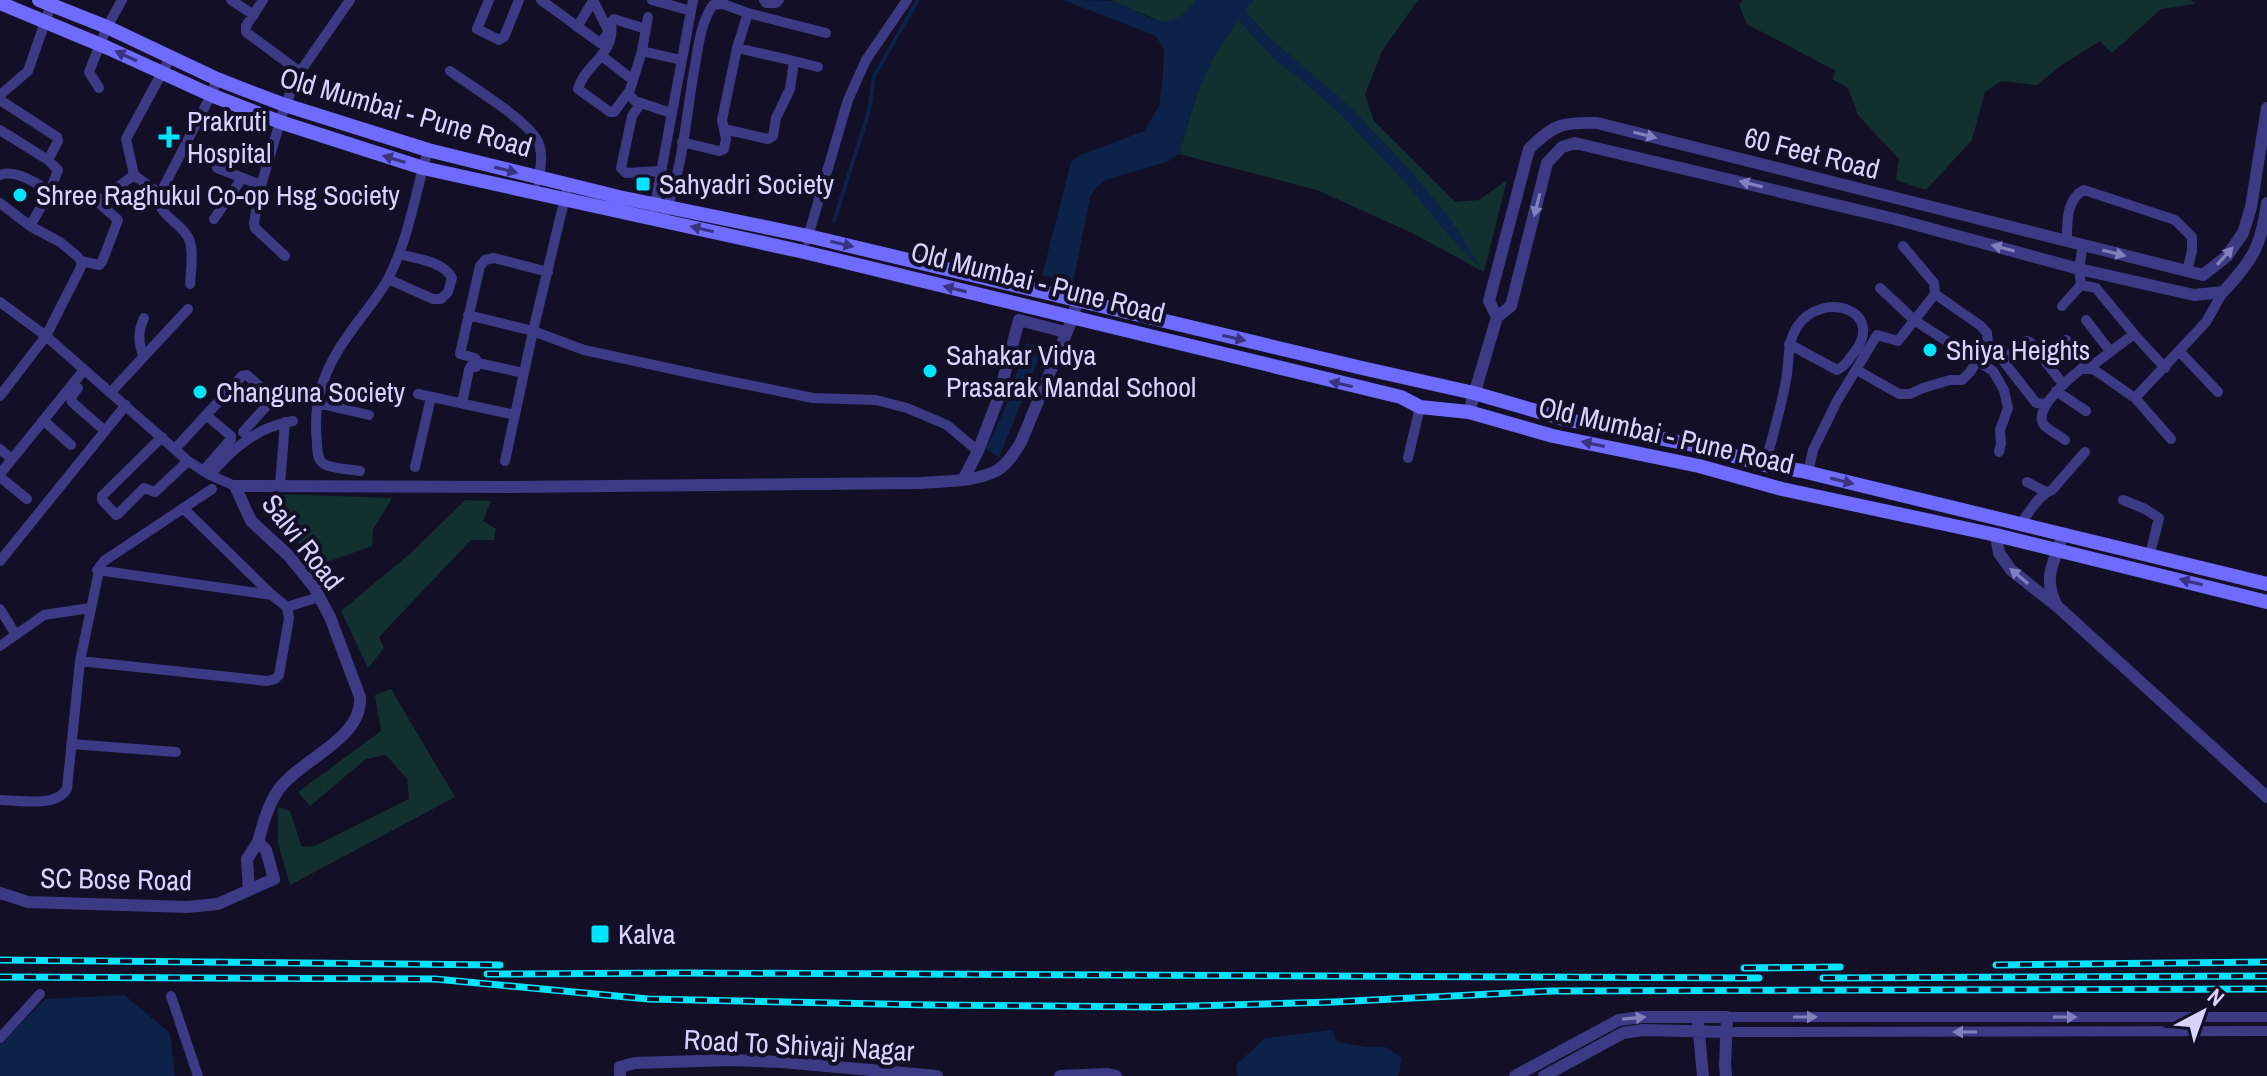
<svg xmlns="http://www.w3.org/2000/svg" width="2267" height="1076" font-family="'Archivo Narrow',sans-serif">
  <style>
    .green { fill: #12302f }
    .water { fill: #0c2248 }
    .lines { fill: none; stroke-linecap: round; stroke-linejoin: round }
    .stream { stroke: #0c2248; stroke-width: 4 }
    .minor { stroke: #3d3a85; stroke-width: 10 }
    .tertiary { stroke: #3d3a85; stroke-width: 12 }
    .secondary { stroke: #6f6bff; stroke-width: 14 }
    .rail-casing { stroke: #00e5ff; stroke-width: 7 }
    .rail { stroke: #130f26; stroke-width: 4; stroke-dasharray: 12; stroke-linecap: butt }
    .oneway { fill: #38347d }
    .oneway2 { fill: #837fbc }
    .poi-dot { fill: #00e5ff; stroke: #130f26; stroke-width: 3 }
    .labels { text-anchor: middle; stroke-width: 8; stroke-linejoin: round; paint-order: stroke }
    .street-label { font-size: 28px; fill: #d9d4ff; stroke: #130f26 }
    .poi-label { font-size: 28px; fill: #d9d4ff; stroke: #130f26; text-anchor: start }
  </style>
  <rect width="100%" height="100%" fill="#130f26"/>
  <path class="green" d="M1111 0H1418L1382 51 1365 95 1374 121 1455 202 1479 200 1507 180 1484 272 1412 233 1317 190 1179 154 1197 93 1163 76 1164 49 1156 36 1159 21Z
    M1743 0H2191L2195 4 2161 9 2112 53 2100 41 2063 64 2037 85 2001 81 1985 92 1972 140 1926 190 1896 180 1899 159 1858 115 1848 88 1832 79 1836 71 1747 24 1739 5Z
    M277 494 392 498 373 530 372 546 319 565 265 506Z
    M465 500 491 501 483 521 496 529 494 540H471L379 637 384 648 368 668 341 611 412 552Z
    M391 689 455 797 290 885 278 843V807L290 811 302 847 315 846 409 799 407 779 386 755 366 759 310 806 298 792 381 731 375 695Z"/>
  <path class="water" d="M1063 0C1078 0 1099 0 1113 1 1149 13 1166 40 1196 0H1254L1245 11 1272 40 1348 105 1409 169 1449 217 1484 272 1447 233 1405 182 1340 114 1297 76 1277 62 1238 20 1216 53 1197 93 1179 154 1169 161 1106 180 1097 187 1090 197 1073 283 1042 275 1071 162 1078 156 1144 131 1159 106 1163 76 1164 49 1156 36Z
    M1026 343 1043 348 999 458 986 449 1006 406Z
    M124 995 170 1033 175 1076H0V1044L45 999Z
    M1332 1030 1337 1042 1366 1047H1385L1401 1057 1400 1072 1397 1076H1238L1236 1065 1265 1038Z"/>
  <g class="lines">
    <path class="stream" d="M834 221 869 111 874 76 918 0"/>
    <path class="minor" d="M231 0 254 15
      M263 0 246 26V32L300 72
      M489 0 477 29 499 40 504 37 519 0
      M541 0 600 43 607 35 608 30 593 0
      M652 0 691 11
      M764 0 766 3H776L779 0
      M648 17 642 51 681 60
      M577 27 593 1
      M642 51 630 90 614 112H610L578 89C585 63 616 56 611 22L614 19 646 29
      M603 57 633 80
      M794 61 818 67
      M450 71C472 87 521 116 536 138 544 150 541 167 538 181
      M99 88 89 72 107 27 122 0
      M628 93 635 101 671 113
      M0 95 28 71 51 5
      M0 100 57 137 58 141 48 160
      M641 103 632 116 621 168 626 173 661 171
      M724 129 768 139 773 136 776 118 790 89 794 61 737 48
      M0 130 48 160 58 170 50 191C35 183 16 169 0 175
      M682 142 719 151 724 149 726 139 722 120 737 48 748 13
      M217 168 261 185
      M160 194 134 175 126 139 170 58
      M0 203 30 226 60 242 77 256 81 261V267L46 336 0 396
      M654 210 693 0
      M666 211C683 167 686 117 694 71 698 50 700 23 713 5L723 4 748 13 826 33
      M214 219 242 178
      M30 226 50 191
      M807 240 848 100 866 60 907 0
      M2067 241C2067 223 2066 199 2084 190L2175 220 2192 237V251L2187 271
      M285 256 255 228 254 223 260 189 285 105 300 72 350 0
      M81 261 99 265 102 262 118 220 100 204 103 198 134 175
      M388 279 433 299H441L448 292 452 278C443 261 417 259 399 254
      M190 284C191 271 194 251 189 239 181 221 155 216 160 194L211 95 217 79
      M2081 285 2096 288 2134 334
      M1880 288 1914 320 1993 371 2004 390 2008 408 2000 430 2001 444 1999 452
      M0 302 46 336 188 461 210 475 235 486
      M2062 306 2081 285 2079 269 2083 245
      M468 315 533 331 584 350 709 377 813 398 876 400 907 408 947 425 978 451
      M2086 320 2110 351
      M2066 340 2089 368 2134 334 2165 368
      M2180 352 2218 392
      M143 357C139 342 137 333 144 318
      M1857 370 1899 394H1910L1923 388 1950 380H1962L1970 372 1988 344 1987 333 1981 326 1935 294
      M524 373 478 363 475 358 460 354 480 266 485 260 494 258 548 272
      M78 388 71 397 72 402 105 431
      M2056 391 2086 411
      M111 392 188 309
      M418 394 515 415
      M317 403 369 415
      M462 403 469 370 471 366 476 367 478 363
      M2047 404 2036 403 2004 362 2005 358 2027 341 2031 343 2063 384
      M43 420 71 445
      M162 437 102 496V500L116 515 118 514 144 488 155 492 188 461
      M2171 439 2135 398 2206 322 2223 292
      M2065 440C2059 435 2048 430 2044 425 2032 409 2070 378 2081 369H2093L2135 398
      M0 449 12 459
      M175 449 242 376 247 375 270 396V402L243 432
      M1408 458 1420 407
      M505 461 533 331 568 185
      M1765 465C1772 437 1781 409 1786 380 1790 361 1786 344 1797 327 1822 288 1892 311 1850 358 1846 364 1843 367 1837 370L1789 344
      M415 467 431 397
      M203 471 231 439V436L206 415
      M360 471C350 469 332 469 324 464 317 460 317 449 317 442 312 400 325 367 349 334 362 315 377 299 388 279 409 238 415 194 428 150
      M1808 473 1813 450 1837 401 1877 335 1898 341 1935 294 1934 283 1903 246
      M0 474 84 370
      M210 475C233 448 257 427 293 421
      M0 477 27 499
      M2027 482 2046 492
      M280 485 285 422
      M2123 500 2145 509 2159 518 2150 554
      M2021 523C2030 512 2038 495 2052 490L2085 452
      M0 561 126 405
      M97 570 272 595
      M287 607 319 597
      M0 609 16 635
      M0 646 44 615 90 608
      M80 661 100 566 104 561 212 489
      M71 744 176 752
      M0 800C20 800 55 808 67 789L80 661 267 681 275 679 279 675 289 618 287 607 272 595 183 508
      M171 996 198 1076
      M1727 1017H2267
      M1727 1032 2267 1031
      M0 1038 40 994"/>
    <path class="tertiary" d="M1497 317 1489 301 1529 149C1554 124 1563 122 1597 123L2203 275 2227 256 2243 233 2251 207 2267 108
      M1469 412 1497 317 1511 306 1547 163 1562 147 1575 143 1895 219 2079 269 2194 295 2223 292C2253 260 2261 246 2267 203
      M963 480 978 451 998 399 1019 320 1065 332
      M1996 535 1999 553 2011 570 2058 607 2267 797
      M2056 604C2042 575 2055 562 2063 534
      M249 890 247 859 258 842
      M0 893 28 902 187 907 218 904 274 879 266 850 258 842C263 823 268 805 279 789 301 759 363 739 360 697L330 617 314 587 288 555 251 521 235 486 509 487 921 483C945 481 974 482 996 471 1007 465 1015 452 1021 442L1073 317 1077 301
      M1698 1023 1703 1076
      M620 1076V1067L635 1063 731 1060 782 1062 937 1076
      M1060 1076 1108 1074 1116 1076
      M1515 1076 1619 1020 1642 1017H1727L1725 1065 1726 1076
      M1544 1076 1623 1033 1643 1030 1727 1032"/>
    <path class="secondary" d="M39 0 107 27 217 79 245 90 285 105 428 150 619 197 808 236 1362 368 1474 393 1564 419 1703 447 1765 465 1802 471 2267 584
      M0 3 108 48 211 95 280 122 423 168 804 252 1401 397 1420 407 1469 412 1553 436 1699 466 1782 489 1996 535 2267 602"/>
    <defs>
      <path id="rail" d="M0 960 500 965
        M1996 965 2267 962
        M1744 968 1840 967
        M487 974 682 973 1759 978
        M0 977 435 979 648 999 932 1005 1159 1007 1333 1002 1551 991 2267 989
        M1823 978 2267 976"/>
    </defs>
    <use href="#rail" class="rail-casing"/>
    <use href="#rail" class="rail"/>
  </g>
  <defs><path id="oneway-solid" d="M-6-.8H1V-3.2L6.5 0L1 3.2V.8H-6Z" transform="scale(2)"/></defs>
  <g class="oneway">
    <use href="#oneway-solid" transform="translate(126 56) rotate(-155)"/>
    <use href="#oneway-solid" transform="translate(394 159) rotate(-163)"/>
    <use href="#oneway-solid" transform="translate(506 170) rotate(14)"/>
    <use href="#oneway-solid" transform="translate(702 229) rotate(-167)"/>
    <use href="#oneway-solid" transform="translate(842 244) rotate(13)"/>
    <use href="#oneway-solid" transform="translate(955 289) rotate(-166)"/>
    <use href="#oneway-solid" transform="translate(1234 338) rotate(13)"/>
    <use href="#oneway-solid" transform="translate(1341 384) rotate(-167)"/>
    <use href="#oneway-solid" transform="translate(1593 444) rotate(-168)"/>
    <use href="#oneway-solid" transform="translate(1842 481) rotate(14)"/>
    <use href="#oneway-solid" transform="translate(2191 582) rotate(-166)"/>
  </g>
  <g class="oneway2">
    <use href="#oneway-solid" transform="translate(1645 135) rotate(14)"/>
    <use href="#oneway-solid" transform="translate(1751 184) rotate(-166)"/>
    <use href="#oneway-solid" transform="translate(1537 205) rotate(104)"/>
    <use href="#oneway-solid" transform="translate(2003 248) rotate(-165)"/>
    <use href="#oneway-solid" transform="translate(2114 253) rotate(14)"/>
    <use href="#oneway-solid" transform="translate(2225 256) rotate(-48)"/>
    <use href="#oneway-solid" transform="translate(2019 576) rotate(-140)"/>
    <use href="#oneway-solid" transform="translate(1805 1017)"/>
    <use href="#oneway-solid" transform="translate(2065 1017)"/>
    <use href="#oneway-solid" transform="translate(1634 1018) rotate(-6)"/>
    <use href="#oneway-solid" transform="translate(1965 1032) rotate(180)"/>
  </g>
  <g class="poi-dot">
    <path d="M165 125h8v8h8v8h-8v8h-8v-8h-8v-8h8z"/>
    <rect x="635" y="176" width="16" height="16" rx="4"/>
    <circle cx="20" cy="195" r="8"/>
    <circle cx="1930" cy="350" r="8"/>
    <circle cx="930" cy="371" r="8"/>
    <circle cx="200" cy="392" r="8"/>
    <rect x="590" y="924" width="20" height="20" rx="4"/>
  </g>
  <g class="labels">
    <g class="street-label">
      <text transform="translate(406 112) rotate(16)" y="10">Old Mumbai - Pune Road</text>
      <text transform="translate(1812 153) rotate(14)" y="10">60 Feet Road</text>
      <text transform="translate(1038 282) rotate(14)" y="10">Old Mumbai - Pune Road</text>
      <text transform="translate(1666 435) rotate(13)" y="10">Old Mumbai - Pune Road</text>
      <text transform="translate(303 542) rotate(52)" y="10">Salvi Road</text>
      <text transform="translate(116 879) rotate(1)" y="10">SC Bose Road</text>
      <text transform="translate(799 1045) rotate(3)" y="10">Road To Shivaji Nagar</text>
    </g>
    <g class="poi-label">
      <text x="187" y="131">Prakruti<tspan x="187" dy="32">Hospital</tspan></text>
      <text x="659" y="194">Sahyadri Society</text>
      <text x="36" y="205">Shree Raghukul Co-op Hsg Society</text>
      <text x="1946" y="360">Shiya Heights</text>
      <text x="946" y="365">Sahakar Vidya<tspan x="946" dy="32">Prasarak Mandal School</tspan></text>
      <text x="216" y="402">Changuna Society</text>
      <text x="618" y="944">Kalva</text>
    </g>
  </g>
  <g transform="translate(2203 1012) rotate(41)" stroke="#130f26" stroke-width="6" paint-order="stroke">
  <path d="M0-6L14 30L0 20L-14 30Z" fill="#d9d4ff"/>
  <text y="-12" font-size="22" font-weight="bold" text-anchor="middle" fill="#d9d4ff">N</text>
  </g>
</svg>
